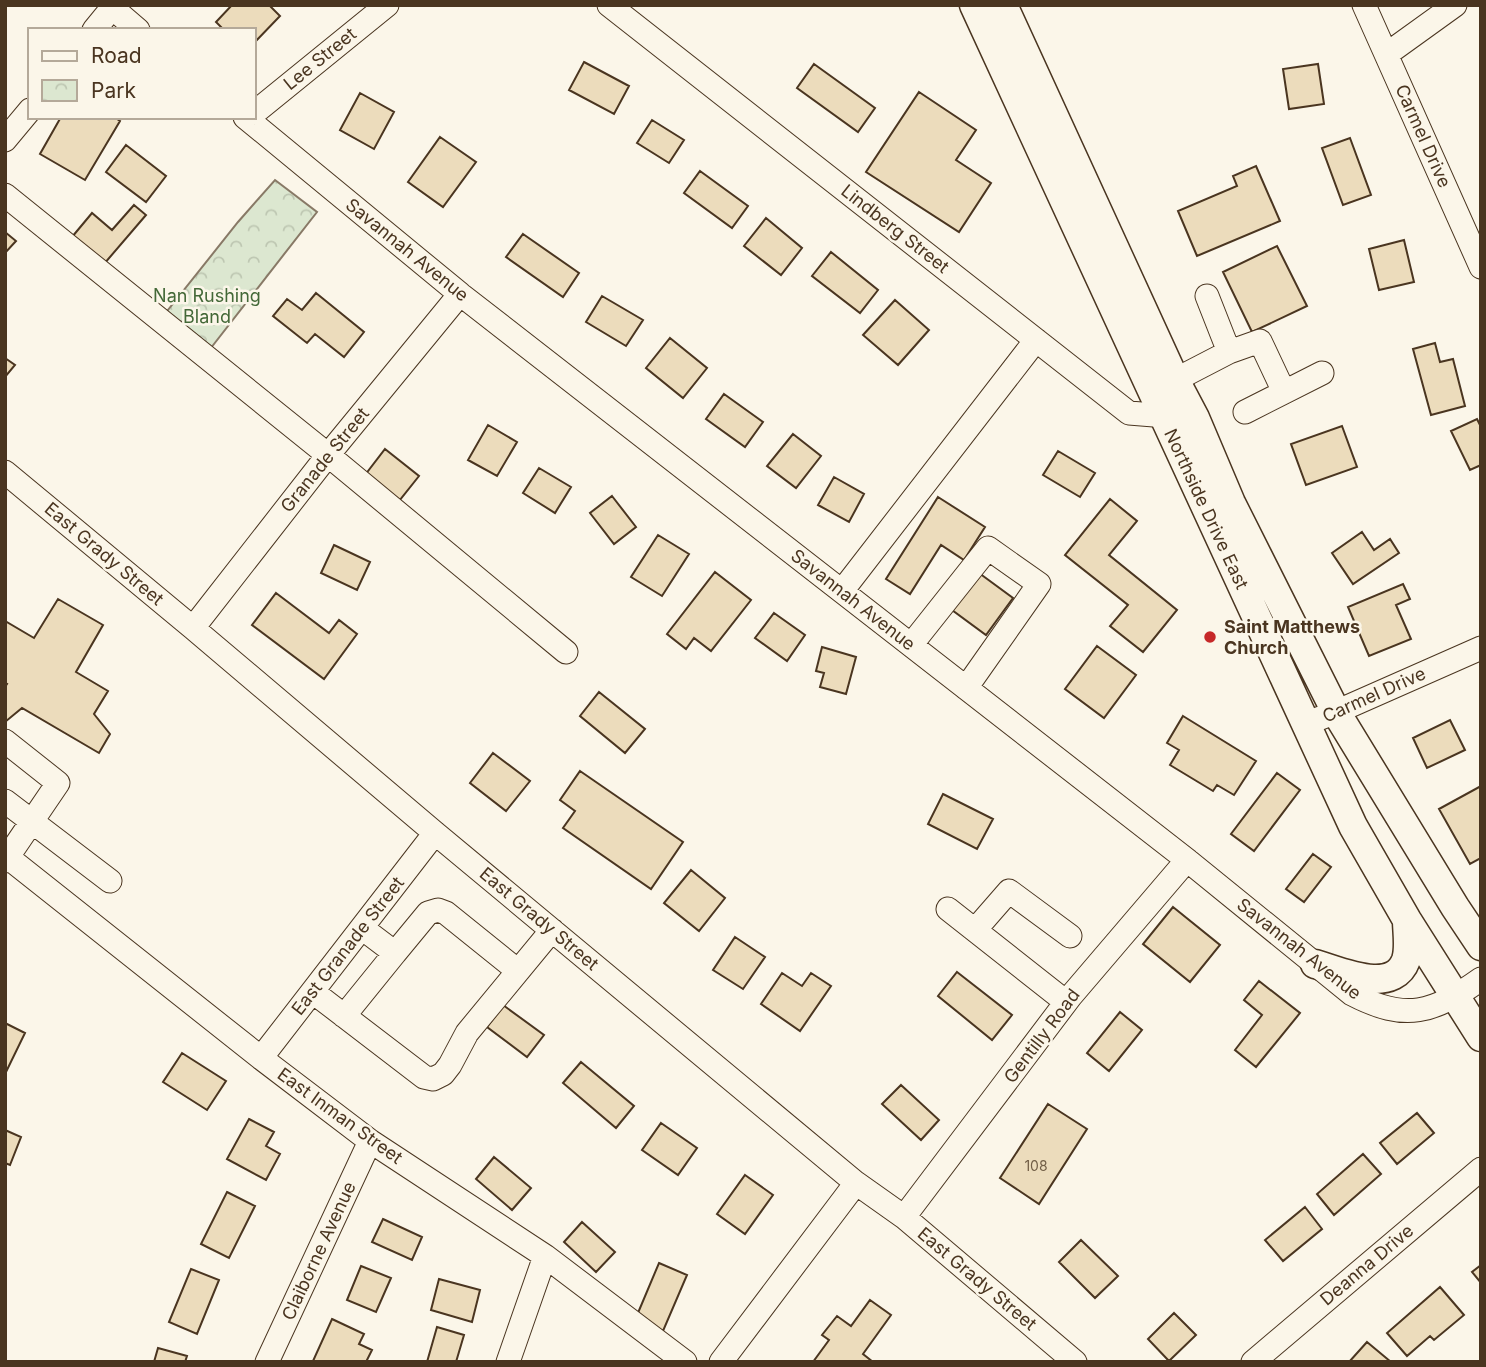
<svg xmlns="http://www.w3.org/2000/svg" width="1486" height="1367" font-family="Inter,sans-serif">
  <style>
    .park { fill: url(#park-crowns); stroke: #887966; stroke-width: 2 }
    .building { fill: #ecdcbc; stroke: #4a3520; stroke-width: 2 }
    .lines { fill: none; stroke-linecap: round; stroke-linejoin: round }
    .minor-casing { stroke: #4a3520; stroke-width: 25 }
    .major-casing { stroke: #4a3520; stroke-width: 31 }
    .minor { stroke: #fbf6e9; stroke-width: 23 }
    .major { stroke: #fbf6e9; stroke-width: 28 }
    .poi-dot { fill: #c62828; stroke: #fbf6e9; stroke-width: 2.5 }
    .labels { text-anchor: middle; stroke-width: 5; stroke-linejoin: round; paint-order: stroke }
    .number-label { font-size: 14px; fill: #725f47 }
    .street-label { font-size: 18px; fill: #4a3520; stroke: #fbf6e9 }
    .park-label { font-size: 18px; fill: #436837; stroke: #fbf6e9 }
    .poi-label { font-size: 18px; font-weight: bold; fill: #4a3520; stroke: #fbf6e9; text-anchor: start }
  </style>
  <defs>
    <pattern id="park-crowns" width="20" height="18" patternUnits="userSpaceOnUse" patternTransform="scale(1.75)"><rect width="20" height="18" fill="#dce7d0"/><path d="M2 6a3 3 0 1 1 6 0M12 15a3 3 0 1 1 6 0" fill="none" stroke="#bec7b2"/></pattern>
  </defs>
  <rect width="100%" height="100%" fill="#fbf6e9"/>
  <path class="park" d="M275 180 317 212 207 353 160 320 238 222Z"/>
  <path class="building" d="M232 5H269L280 16 254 43V30H224L216 22Z
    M584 62 629 86 614 114 569 90Z
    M814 64 875 108 858 132 797 88Z
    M1318 64 1324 104 1289 109 1283 69Z
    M919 92 976 130 956 160 991 183 959 232 866 172Z
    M360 93 394 112 374 149 340 130Z
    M61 117H114L120 121 85 180 40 154Z
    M652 120 684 140 669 163 637 143Z
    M440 137 476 162 443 207 408 182Z
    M1350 138 1371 195 1343 205 1322 148Z
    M126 145 166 176 146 202 106 172Z
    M1256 166 1280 221 1197 256 1178 211 1237 186 1233 176Z
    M700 171 748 206 732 228 684 193Z
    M134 205 146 215 104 264 72 237 92 213 112 230Z
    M766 218 802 248 781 275 744 246Z
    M5 232 16 241 5 253Z
    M523 234 579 273 563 297 506 257Z
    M1404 240 1414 282 1379 290 1369 249Z
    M1277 246 1307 306 1252 332 1223 272Z
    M831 252 878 290 860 313 812 276Z
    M316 293 364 332 344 357 315 334 307 343 273 316 287 299 302 310Z
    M602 296 643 320 626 346 586 322Z
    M895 300 929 330 898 365 863 335Z
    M670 338 707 368 683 398 646 368Z
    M1435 343 1440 362 1453 359 1465 406 1431 415 1413 349Z
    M5 358 15 365 5 377Z
    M724 394 763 422 745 447 706 419Z
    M1477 419 1481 427V465L1470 470 1451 431Z
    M488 425 517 442 497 476 468 460Z
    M1342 426 1357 467 1306 485 1291 444Z
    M793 434 821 456 796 488 767 466Z
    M385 449 419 476 399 501 365 475Z
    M1058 451 1095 473 1080 497 1043 475Z
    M539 468 571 487 555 513 523 493Z
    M834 477 864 494 849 522 818 505Z
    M612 496 636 527 614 544 590 513Z
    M938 497 985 527 964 560 941 545 910 594 886 579Z
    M1110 499 1137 521 1109 555 1177 610 1143 652 1110 626 1128 605 1065 555Z
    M1362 532 1374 550 1390 539 1399 553 1353 584 1332 553Z
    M658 535 689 554 662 596 631 577Z
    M334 545 370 562 357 590 321 573Z
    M715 572 751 600 711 651 694 638 686 649 667 634Z
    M979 573 1013 598 986 635 952 610Z
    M1403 584 1410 599 1396 605 1411 639 1369 656 1348 607Z
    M276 593 329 633 339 620 357 634 324 679 252 625Z
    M58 599 103 625 76 672 108 691 94 714 110 734 99 753 22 708 5 722V687L7 684 5 683V621L34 638Z
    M774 613 805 635 787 661 755 638Z
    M1097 646 1136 675 1104 718 1065 689Z
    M822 647 856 657 846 694 820 687 824 673 816 671Z
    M599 692 645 729 625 753 580 716Z
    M1183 716 1256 761 1234 795 1217 785 1213 791 1170 765 1179 750 1167 743Z
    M1450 720 1465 750 1427 768 1413 738Z
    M493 753 530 781 506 811 470 783Z
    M580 771 683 842 651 889 563 828 575 811 560 800Z
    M1277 773 1300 790 1254 851 1231 834Z
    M1481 786V858L1470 864 1439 809Z
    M943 794 993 819 977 849 928 824Z
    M1313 854 1331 867 1304 902 1286 889Z
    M691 870 725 898 699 931 664 903Z
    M1173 907 1220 945 1190 982 1143 944Z
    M735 937 765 957 743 989 713 970Z
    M957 972 1012 1015 992 1040 938 996Z
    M782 973 802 986 811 973 831 986 800 1031 761 1004Z
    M1259 981 1300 1013 1256 1067 1235 1050 1262 1015 1244 1000Z
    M503 1005 544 1035 527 1057 487 1027Z
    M1120 1012 1142 1030 1109 1071 1087 1053Z
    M5 1023 25 1033 5 1074Z
    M182 1053 226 1081 207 1110 163 1082Z
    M581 1062 634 1106 616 1128 563 1083Z
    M901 1085 939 1120 921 1140 882 1104Z
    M1048 1104 1087 1129 1039 1204 1000 1178Z
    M1417 1113 1434 1133 1397 1164 1380 1143Z
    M249 1119 274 1132 266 1146 280 1154 266 1180 227 1159Z
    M661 1123 697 1148 678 1175 642 1150Z
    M5 1130 21 1137 10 1165 5 1163Z
    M1363 1154 1381 1174 1334 1215 1317 1194Z
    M494 1157 531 1188 512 1210 476 1179Z
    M745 1175 773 1195 745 1234 717 1214Z
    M227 1192 255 1206 229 1258 201 1244Z
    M1305 1207 1322 1229 1283 1261 1265 1240Z
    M383 1219 422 1237 412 1260 372 1242Z
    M582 1222 615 1252 596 1272 564 1242Z
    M1081 1240 1118 1276 1095 1298 1059 1262Z
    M659 1263 687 1275 663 1331 635 1320Z
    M1481 1265V1283L1472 1272Z
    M361 1266 391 1278 376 1312 347 1300Z
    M191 1269 219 1280 197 1334 169 1322Z
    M439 1279 480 1290 472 1322 431 1310Z
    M1440 1287 1464 1315 1434 1340 1430 1336 1407 1356 1387 1333Z
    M870 1300 891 1315 863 1354 873 1362H813L829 1340 822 1335 837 1316 851 1326Z
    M1174 1313 1196 1335 1169 1361 1148 1339Z
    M332 1319 364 1334 359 1344 372 1350 366 1362 313 1361Z
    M437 1327 464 1335 456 1362H427Z
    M1367 1342 1391 1362H1349Z
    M158 1348 187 1356 185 1362H154Z"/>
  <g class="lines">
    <defs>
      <path id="minor" d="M109 5 138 30
        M609 5 1129 413 1179 417
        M1364 5 1481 267
        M94 30 112 8
        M1387 54 1455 5
        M254 113 387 5
        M245 117 460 294 1187 860 1352 994C1406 1022 1433 1013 1481 979
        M5 140 30 110
        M5 195 328 455 566 652
        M1229 352 1260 341 1284 392
        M1175 380 1229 352 1207 296
        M1245 412 1322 373
        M5 472 193 628 435 833 856 1183 904 1217 1075 1362
        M842 591 1036 340
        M193 628 328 455 460 294
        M911 645 988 548 1039 584 966 688
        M1305 724 1336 712 1481 648
        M5 741 58 783 5 861
        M5 801 110 881
        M5 855 261 1058 370 1141 545 1256 685 1362
        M948 909 1066 1002
        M975 930 1009 891 1070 936
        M395 953 428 913 438 910 446 913 518 971
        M313 992 424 1077 433 1079 443 1074 450 1065 467 1033 552 930
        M344 1016 395 953 362 928
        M261 1058 435 833
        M904 1217 1070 997 1187 860
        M267 1362 370 1141
        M508 1362 545 1256
        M721 1362 856 1183
        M1253 1362 1481 1169"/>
      <path id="major" d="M974 5 1353 826 1407 920 1481 1037
        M1003 5 1175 380 1195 418 1231 503 1336 712 1455 907 1481 946
        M1315 964C1340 971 1393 996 1406 960 1410 948 1407 932 1407 920"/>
    </defs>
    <use href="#minor" class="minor-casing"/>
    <use href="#major" class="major-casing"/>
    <use href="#minor" class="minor"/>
    <use href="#major" class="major"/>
  </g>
  <circle class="poi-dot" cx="1210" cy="637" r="7"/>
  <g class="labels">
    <g class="number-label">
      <text x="1036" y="1171">108</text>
    </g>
    <g class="street-label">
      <text transform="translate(320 59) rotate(-39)" y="6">Lee Street</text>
      <text transform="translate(1423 136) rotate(66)" y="6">Carmel Drive</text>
      <text transform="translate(895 229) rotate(38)" y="6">Lindberg Street</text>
      <text transform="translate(407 250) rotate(39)" y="6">Savannah Avenue</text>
      <text transform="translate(325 460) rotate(-51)" y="6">Granade Street</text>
      <text transform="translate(1206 509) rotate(65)" y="6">Northside Drive East</text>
      <text transform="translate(104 554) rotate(40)" y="6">East Grady Street</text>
      <text transform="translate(853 600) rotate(38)" y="6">Savannah Avenue</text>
      <text transform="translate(1374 695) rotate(-24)" y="6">Carmel Drive</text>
      <text transform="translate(539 919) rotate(40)" y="6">East Grady Street</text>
      <text transform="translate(348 946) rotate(-52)" y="6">East Granade Street</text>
      <text transform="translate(1299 949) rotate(38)" y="6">Savannah Avenue</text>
      <text transform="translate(1042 1036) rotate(-53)" y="6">Gentilly Road</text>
      <text transform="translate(340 1116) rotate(36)" y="6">East Inman Street</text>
      <text transform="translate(319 1251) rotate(-65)" y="6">Claiborne Avenue</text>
      <text transform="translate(1367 1265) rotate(-40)" y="6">Deanna Drive</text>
      <text transform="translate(977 1279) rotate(40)" y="6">East Grady Street</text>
    </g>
    <g class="park-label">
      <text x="207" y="302">Nan Rushing<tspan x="207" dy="21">Bland</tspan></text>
    </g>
    <g class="poi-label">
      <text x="1224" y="633">Saint Matthews<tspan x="1224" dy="21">Church</tspan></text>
    </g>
  </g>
  <rect width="1486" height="1367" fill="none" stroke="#4a3520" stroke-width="14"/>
  <rect x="28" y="28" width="228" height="91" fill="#fbf6e9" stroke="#b4a999" stroke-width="2"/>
  <rect x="42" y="51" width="35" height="10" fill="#fbf6e9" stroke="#b4a999" stroke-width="2"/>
  <text x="91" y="63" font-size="21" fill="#4a3520">Road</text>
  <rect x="42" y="80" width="35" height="21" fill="url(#park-crowns)" stroke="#b4a999" stroke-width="2"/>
  <text x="91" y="98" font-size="21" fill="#4a3520">Park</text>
</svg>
